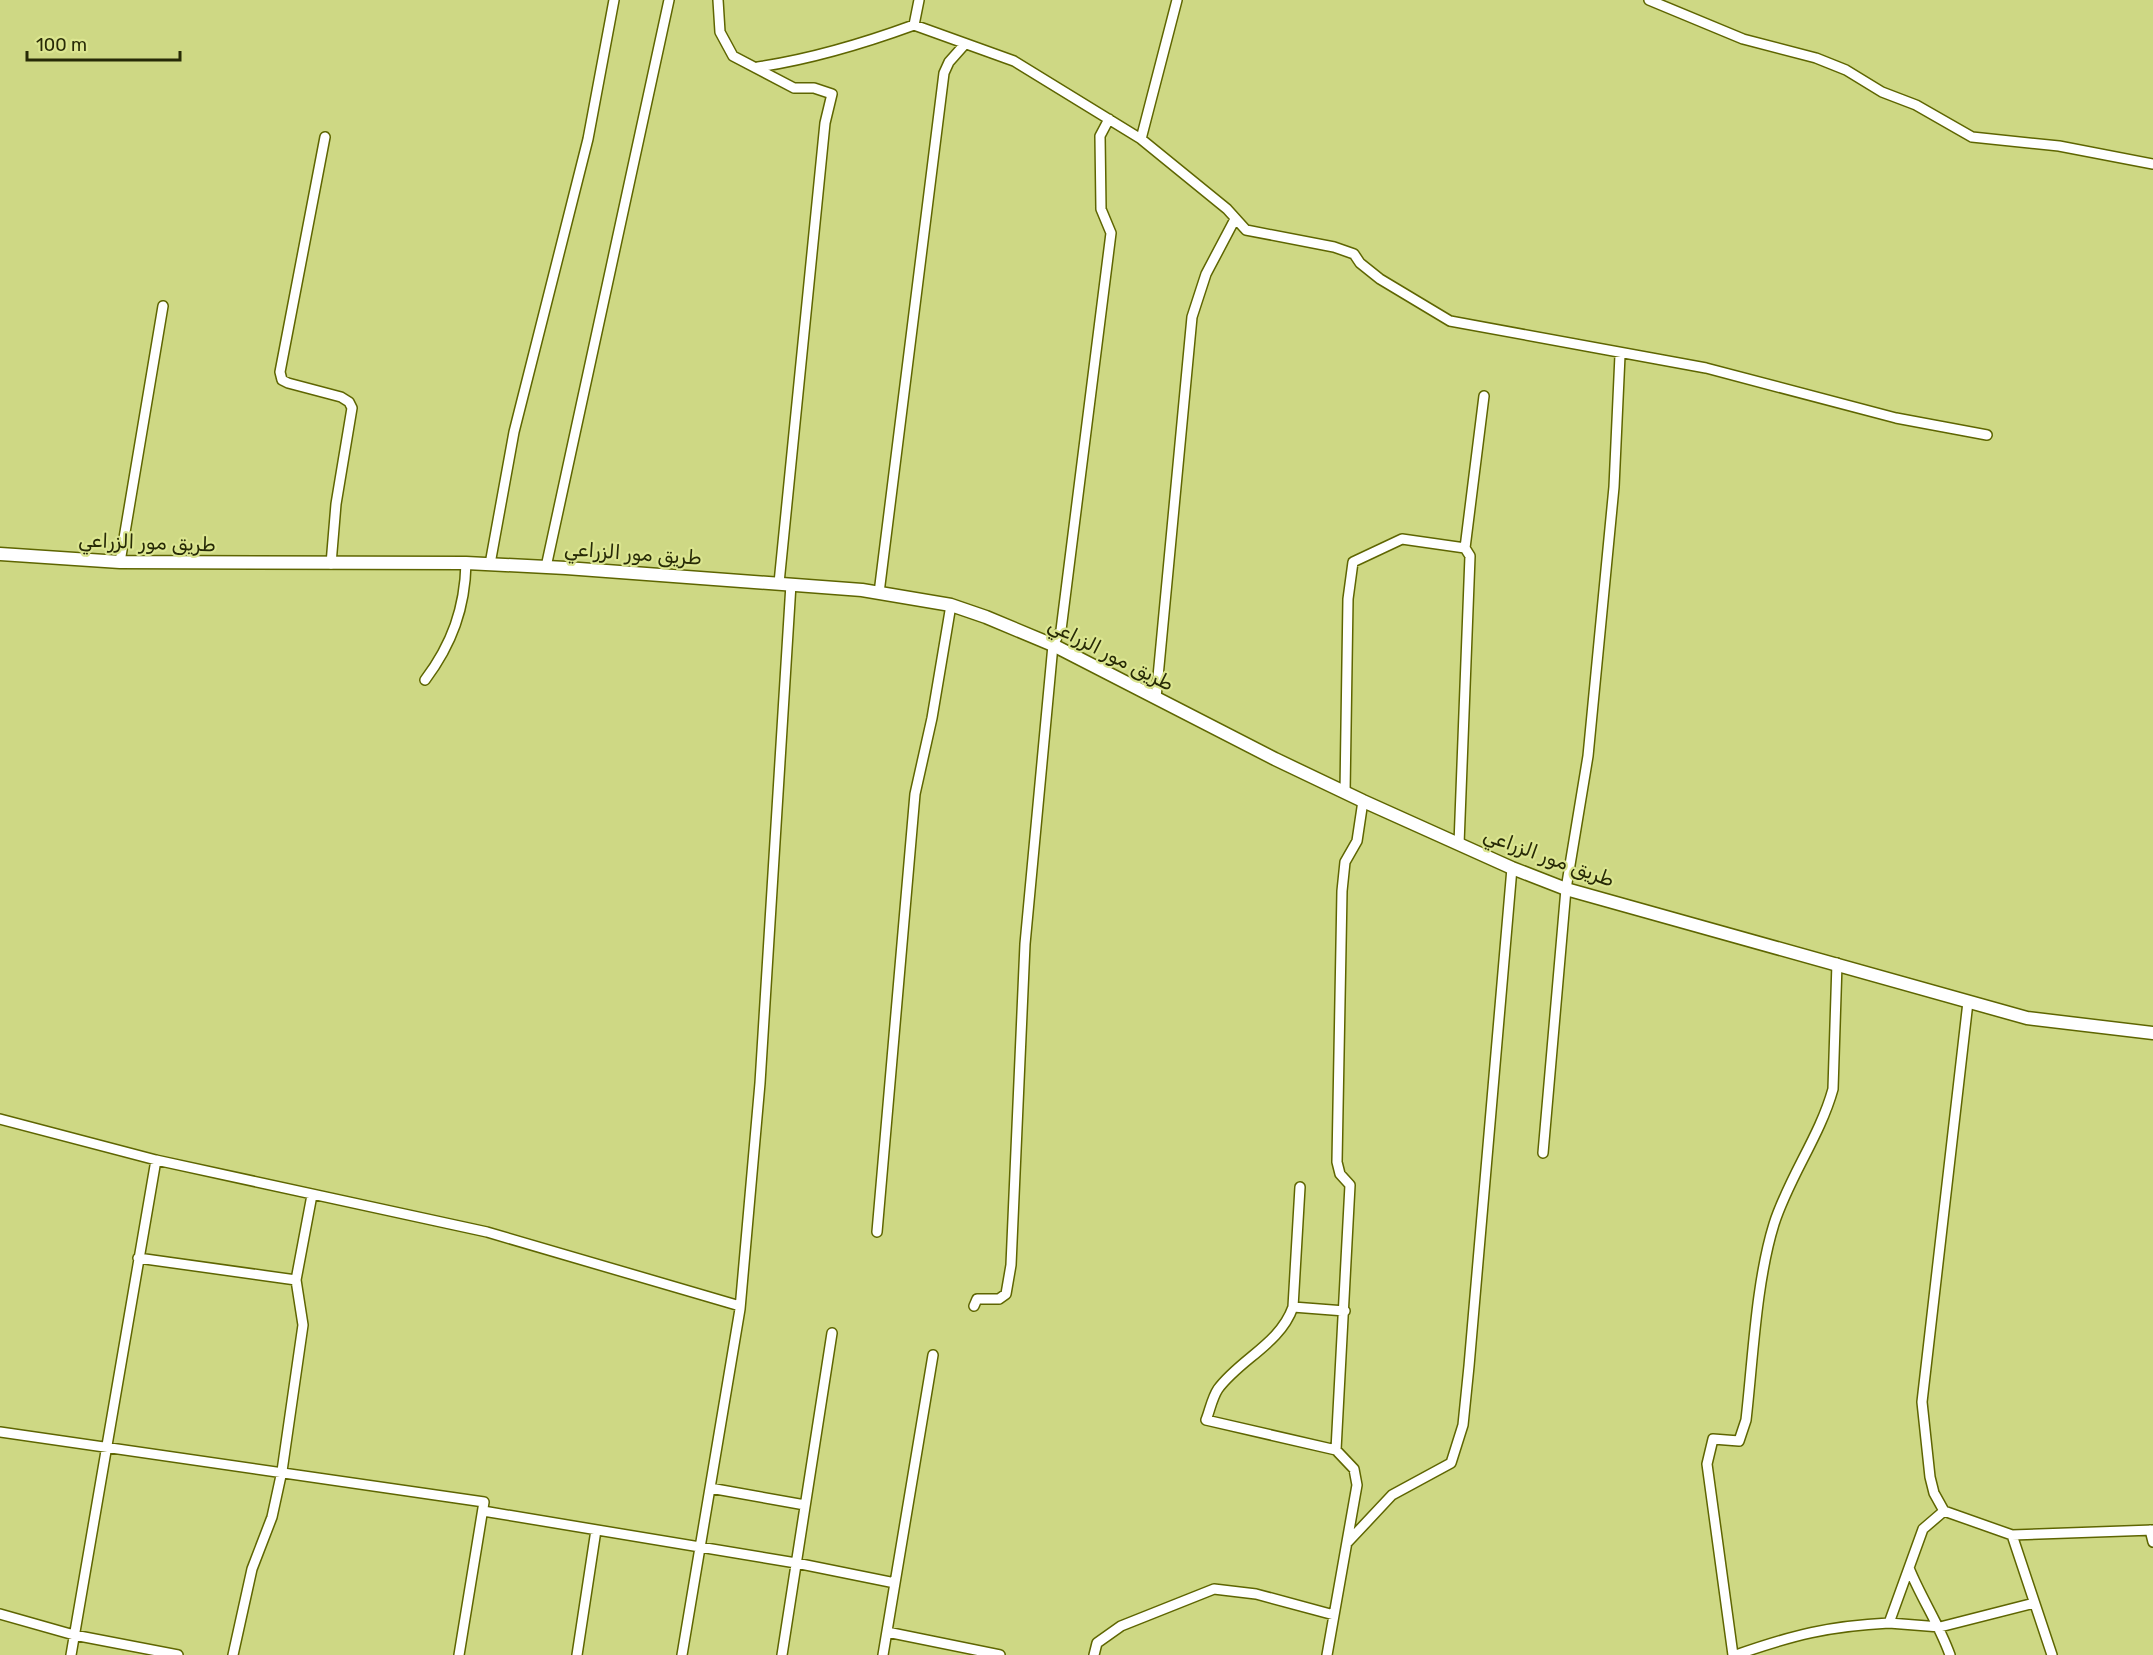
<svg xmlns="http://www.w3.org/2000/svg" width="2153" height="1655" font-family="Rubik,'Noto Sans Arabic',sans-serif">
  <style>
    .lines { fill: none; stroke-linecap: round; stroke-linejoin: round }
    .street-casing { stroke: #5e6501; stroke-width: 12 }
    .secondary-casing { stroke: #5e6501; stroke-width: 15 }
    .street { stroke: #fff; stroke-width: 9 }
    .secondary { stroke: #fff; stroke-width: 12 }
    .labels { text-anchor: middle; stroke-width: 4.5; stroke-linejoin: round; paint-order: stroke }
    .street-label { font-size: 20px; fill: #272a06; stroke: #dbe590 }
  </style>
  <rect width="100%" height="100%" fill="#ced884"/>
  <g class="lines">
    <defs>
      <path id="street" d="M718 0 720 32 733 56 794 88H814L832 94 825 123 779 583
        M1649 0 1743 39 1816 58 1846 70 1882 92 1916 105 1972 137 2059 146 2153 164
        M914 25 919 0
        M758 67C812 59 862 44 914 25L1014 61 1141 139 1227 209 1246 230 1334 247 1354 254 1360 263 1380 279 1450 321 1706 368 1896 418 1987 435
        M325 137 280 372 282 380 288 383 341 397 349 402 352 408 336 504 331 564
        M1141 139 1177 0
        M120 562 163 306
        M490 564 514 432 588 139 614 0
        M546 567 669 0
        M879 593 944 73 949 62 965 44
        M425 680C452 644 465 608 466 563
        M1156 698 1192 317 1206 274 1235 219
        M1345 792 1348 599 1353 562 1402 539 1465 548
        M1459 844 1470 556 1465 548 1484 396
        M0 1119 156 1160 487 1232 740 1306
        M1543 1153 1566 889 1588 756 1614 487 1620 355
        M1300 1187 1293 1307C1280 1344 1240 1359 1218 1389 1212 1398 1210 1410 1206 1420L1336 1450 1354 1469 1357 1485 1327 1655
        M877 1232 915 794 932 718 951 605
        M138 1258 296 1280
        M974 1306 977 1299H999L1006 1294 1011 1265 1025 944 1053 645 1061 630 1111 233 1101 209 1100 136 1109 119
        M1293 1307 1345 1311
        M0 1432 484 1502 459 1655
        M1336 1450 1350 1185 1340 1174 1337 1162 1342 891 1345 862 1357 841 1363 801
        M710 1488 805 1505
        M483 1511 796 1563 895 1583
        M1944 1511 1934 1493 1930 1477 1922 1402 1968 1002
        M2150 1530 2153 1542
        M2012 1535 2052 1655
        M1347 1543 1392 1495 1451 1463 1463 1425 1469 1366 1512 868
        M1909 1568C1921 1598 1939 1624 1950 1655
        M0 1614 74 1635 178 1655
        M1889 1623 1940 1627 2034 1603
        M887 1632 1000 1655
        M71 1655 156 1160
        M233 1655 252 1569 272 1517 282 1471 303 1325 296 1280 312 1195
        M577 1655 596 1530
        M682 1655 740 1309 760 1083 791 584
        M782 1655 832 1333
        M883 1655 933 1355
        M1094 1655 1097 1643 1121 1626 1214 1589 1256 1594 1334 1615
        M1733 1655 1707 1464 1713 1439 1739 1441 1746 1420C1753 1359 1756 1282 1774 1224 1789 1177 1820 1136 1833 1089L1837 963
        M1736 1655C1793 1635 1829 1626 1889 1623L1923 1529 1944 1511 2012 1535 2153 1530"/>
      <path id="secondary" d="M0 554 120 562 466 563 566 568 862 590 951 605 986 617 1053 645 1275 759 1363 801 1512 868 1566 889 2027 1018 2153 1033"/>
    </defs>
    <use href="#street" class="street-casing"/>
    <use href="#secondary" class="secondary-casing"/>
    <use href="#street" class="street"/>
    <use href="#secondary" class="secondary"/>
  </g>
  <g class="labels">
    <g class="street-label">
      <text transform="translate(147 542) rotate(2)" y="7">طريق مور الزراعي</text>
      <text transform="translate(633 553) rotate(4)" y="7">طريق مور الزراعي</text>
      <text transform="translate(1111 654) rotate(27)" y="7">طريق مور الزراعي</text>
      <text transform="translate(1549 857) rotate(20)" y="7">طريق مور الزراعي</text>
    </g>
  </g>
  <path d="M27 51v9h153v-9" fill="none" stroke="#272a06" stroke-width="3"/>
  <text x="36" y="51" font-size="18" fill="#272a06" stroke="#dbe590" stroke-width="4.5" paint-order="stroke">100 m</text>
</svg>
